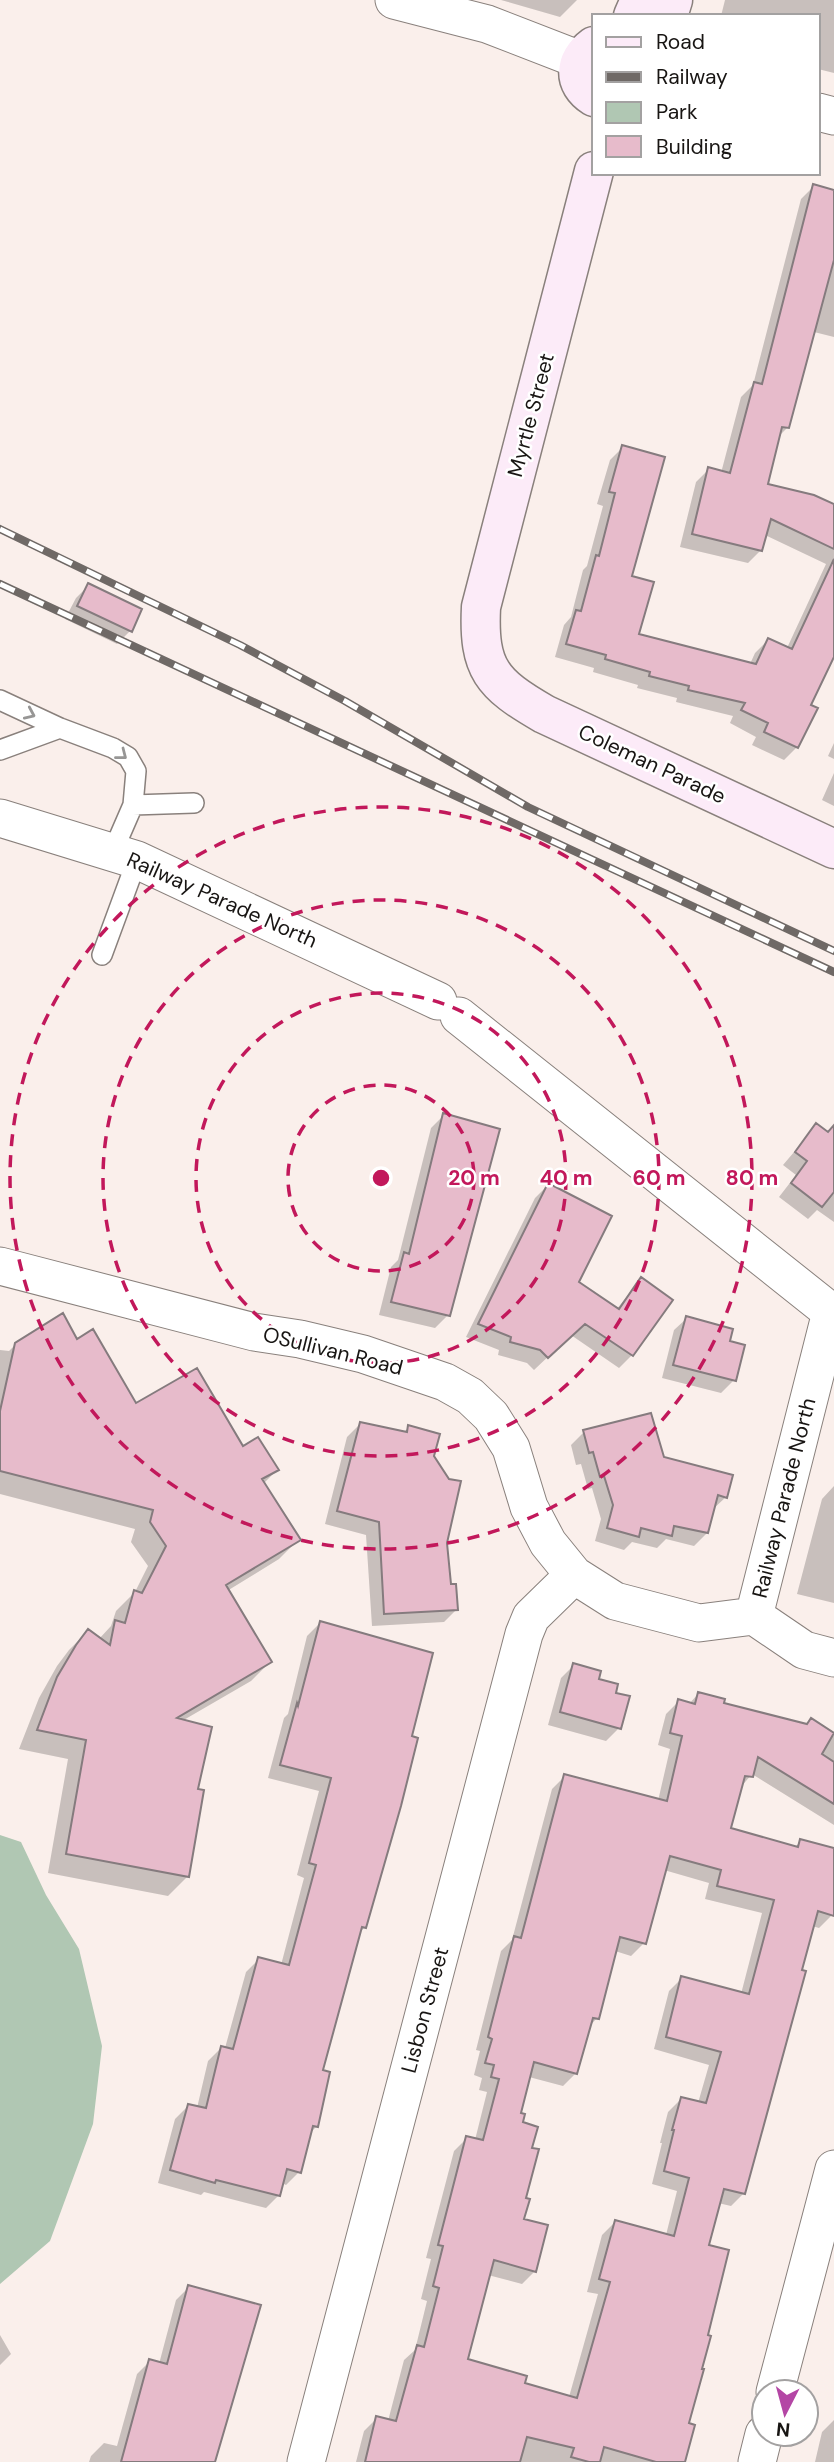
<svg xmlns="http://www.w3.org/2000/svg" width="834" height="2462" font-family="'DM Sans',sans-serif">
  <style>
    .green { fill: #b0c7b3 }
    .shadow { fill: #0003; fill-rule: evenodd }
    .building { fill: #e7bbcb; stroke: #857b7e; stroke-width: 2; fill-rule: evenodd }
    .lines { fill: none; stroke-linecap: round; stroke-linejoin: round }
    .lane-casing { stroke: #89807c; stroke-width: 22 }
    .street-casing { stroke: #89807c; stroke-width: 39 }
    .secondary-casing { stroke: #89807c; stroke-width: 41 }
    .lane { stroke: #fff; stroke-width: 19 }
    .street { stroke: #fff; stroke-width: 37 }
    .secondary { stroke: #fcebf8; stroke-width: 38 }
    .rail-casing { stroke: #6f6966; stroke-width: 8 }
    .rail { stroke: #fff; stroke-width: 5; stroke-dasharray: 16; stroke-linecap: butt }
    .oneway { stroke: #979695 }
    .ring { fill: none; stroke: #c2185b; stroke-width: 3.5; stroke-dasharray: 12 9 }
    .labels { text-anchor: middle; stroke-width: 5; stroke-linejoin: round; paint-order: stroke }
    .street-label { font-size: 21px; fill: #181513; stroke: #fff }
    .centre { fill: #c2185b; stroke: #fff; stroke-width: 3.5 }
    .ring-label { font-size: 21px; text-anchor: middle; font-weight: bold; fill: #c2185b; stroke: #fff; stroke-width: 5; stroke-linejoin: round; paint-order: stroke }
  </style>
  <rect width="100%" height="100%" fill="#faefeb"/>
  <path class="green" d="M0 1835 21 1842 46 1895 79 1949 102 2046 93 2124 50 2241 0 2284Z"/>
  <path class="shadow" d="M501 0H577L560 17Z
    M725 0H834V73L818 69V16H721Z
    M814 186 834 191V337L814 332 788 427 778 437 766 485 834 506V653L809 706 797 747 784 760 752 745 756 737 730 723 733 716 676 702 677 698 637 688 638 685 593 672 594 668 555 657 564 625 571 617 583 570 587 566 603 506 597 504 610 460 623 447 630 578 637 635 750 664 755 653 768 640 787 648 826 564 765 535 761 550 748 563 680 547 696 482 709 469 721 473 741 397 753 385 801 199Z
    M89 585 130 631 117 644 65 619 76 598Z
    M834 743V759L828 756Z
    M834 773V806L822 800Z
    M444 1115 448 1315 435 1328 379 1315 391 1267 398 1260 431 1128Z
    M817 1125 834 1139V1222L817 1210 808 1219 779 1197 796 1175 783 1165Z
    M548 1185 576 1283 616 1310 641 1279 632 1355 619 1368 571 1335 534 1370 527 1363 498 1355 499 1350 466 1337 535 1198Z
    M687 1318 728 1343 734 1380 721 1393 662 1378 674 1330Z
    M76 1341 136 1405 242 1448 277 1470 263 1484 298 1540 279 1559 227 1591 270 1662 251 1681 182 1721 196 1791 187 1877 168 1896 48 1873 68 1759 19 1749 39 1698 57 1666 69 1650 88 1631 99 1639 111 1626 116 1611 135 1592 148 1566 131 1542 135 1529 0 1494V1350L9 1351 16 1344Z
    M360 1424 403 1433 409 1427 432 1456 449 1586 457 1609 444 1622 372 1626 366 1535 325 1524 347 1437Z
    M584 1432 662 1458 726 1497 712 1510 707 1533 694 1546 666 1539 657 1548 632 1542 624 1550 595 1541 601 1519 592 1488 588 1489 581 1464 576 1465 571 1445Z
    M834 1486V1603L797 1594 822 1499Z
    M320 1623 365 1927 358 1934 321 2071 317 2126 310 2133 299 2172 286 2185 282 2183 279 2195 266 2208 204 2192 201 2195 158 2183 175 2119 188 2106 197 2108 208 2061 221 2048H225L246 1972 259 1959 281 1965 304 1878 297 1875 319 1791 268 1778 284 1718 288 1714 307 1636Z
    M574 1665 614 1694 619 1728 606 1741 548 1725 561 1678Z
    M698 1694 722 1704 806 1725 811 1720 834 1736V1825L752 1774 740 1788 729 1829 794 1848 801 1841 834 1850V1908L832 1915 819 1928 812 1926 744 2193 731 2206 718 2203 706 2246 683 2462H356L364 2431 377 2418 388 2421 404 2360 415 2350 427 2301 421 2299 431 2259 426 2258 454 2151 467 2138 475 2140 487 2092 479 2090 482 2078 474 2075 480 2051 476 2050 501 1951 512 1940 552 1789 565 1776 658 1801 670 1749 658 1745 666 1714 679 1701 689 1704ZM664 1870 709 1883 705 1899 762 1913 741 1994 682 1978 669 1991 654 2049 709 2065 698 2103 681 2099 668 2112 660 2143H662L652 2184 677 2191 666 2235 615 2222 602 2235 587 2292 598 2294 569 2397 522 2385 466 2360 488 2275 522 2284 535 2271 522 2221 530 2149 519 2114 529 2077 563 2086 576 2073 588 2028 597 2018 615 1951 631 1956 644 1943Z
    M189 2287 213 2462H89L91 2456 104 2443 117 2446 137 2374 150 2361 159 2364 176 2300Z
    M0 2335 11 2354 0 2365Z
    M834 2420V2462H815L822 2432Z"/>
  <path class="building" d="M813 184 834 190V260L789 428 782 427 768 484 814 495 834 504V549L771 519 762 551 692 534 708 467 730 473 754 382 762 384Z
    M622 445 665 457 632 576 654 582 639 634 756 664 768 638 792 649 834 559V657L811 705 818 708 798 748 764 732 768 723 741 710 745 703 688 690 689 686 649 676 650 672 605 659 606 655 566 644 576 610 581 611 596 555 599 556 615 493 609 492Z
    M88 583 142 609 132 632 77 606Z
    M443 1113 500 1129 450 1316 391 1302 404 1252 409 1254Z
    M816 1123 828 1132 834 1125V1192L822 1207 791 1183 807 1161 795 1152Z
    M548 1183 612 1216 579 1282 619 1309 641 1277 673 1300 633 1356 585 1324 548 1358 540 1350 510 1342 511 1337 478 1324Z
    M63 1313 77 1339 93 1329 136 1403 197 1368 243 1446 258 1437 279 1470 262 1479 301 1540 226 1585 272 1662 177 1718 212 1727 198 1789 204 1790 189 1877 66 1854 86 1740 37 1730 57 1677 76 1645 88 1629 110 1645 115 1620 125 1623 134 1590 142 1593 166 1546 150 1522 153 1510 0 1471V1411L15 1343Z
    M686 1316 733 1329 730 1341 745 1345 736 1381 673 1365Z
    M651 1413 664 1457 733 1475 727 1498 718 1495 708 1533 674 1526 672 1536 641 1528 639 1537 607 1528 613 1505 604 1476 600 1477 593 1452 589 1453 583 1430Z
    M360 1422 407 1432 408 1425 440 1434 434 1456 449 1479 461 1481 447 1543 451 1584H456L458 1610 384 1614 379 1522 337 1511Z
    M320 1621 433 1653 412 1736 418 1738 401 1806 366 1928 362 1927 323 2070 330 2072 318 2127 313 2126 301 2173 287 2169 280 2196 216 2180 215 2183 170 2170 188 2104 206 2108 221 2046 233 2049 258 1957 289 1965 316 1865 309 1863 331 1778 280 1765 297 1703 298 1706Z
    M573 1663 601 1671 599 1679 618 1684 616 1693 630 1696 621 1729 560 1712Z
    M698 1692 725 1699 724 1703 807 1724 811 1718 834 1733 822 1754 834 1762V1804L758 1757 753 1777 745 1776 731 1828 798 1847 800 1839 834 1848V1916L818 1911 802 1970 806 1971 745 2194 724 2189 709 2245 729 2250 708 2335 711 2336 702 2369H704L689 2423 695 2425 685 2462H656L604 2447 600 2462H589L571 2457 574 2448 527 2437 520 2462H365L376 2416 396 2421 417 2345 424 2347 439 2288 433 2286 443 2246 438 2245 466 2136 483 2140 499 2079 491 2077 494 2065 485 2063 492 2039 488 2037 514 1936 521 1938 564 1774 667 1801 682 1736 670 1733 678 1699 695 1704ZM670 1856 721 1870 717 1886 774 1900 749 1994 681 1976 666 2037 721 2052 706 2103 681 2097 672 2130H674L664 2171 689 2178 674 2236 615 2220 599 2279 610 2282 577 2398 525 2383 527 2376 468 2359 494 2260 536 2272 548 2225 524 2219 530 2199 526 2198 539 2149 532 2148 538 2127 523 2122 525 2114 521 2113 534 2062 577 2074 593 2018 599 2019 620 1937 646 1944Z
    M188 2285 261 2305 215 2462H121L149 2359 167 2364Z"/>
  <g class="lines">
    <defs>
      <path id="lane" d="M0 700 60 728 113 748 128 757 136 771 133 805 113 851
        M0 750 60 728
        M133 805 194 803
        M102 955 137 860"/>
      <path id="street" d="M394 0 487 24 580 60
        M818 112 834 116
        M0 818 137 860 438 1001
        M459 1016 831 1312 754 1616
        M0 1266 254 1332 300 1339 363 1354 445 1382 470 1396 491 1416 511 1448 529 1507 548 1543 574 1575 615 1601 699 1623 754 1616 804 1650 834 1658
        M775 2392 834 2169
        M306 2462 524 1634 531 1617 574 1575
        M757 2462 764 2434"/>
      <path id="secondary" d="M633 16 640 0
        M668 16 673 0
        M594 46C574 61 572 83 594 97
        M594 171 481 607C478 669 492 684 544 714L834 849"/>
    </defs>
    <use href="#lane" class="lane-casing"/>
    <use href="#street" class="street-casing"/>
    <use href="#secondary" class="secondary-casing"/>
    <use href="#lane" class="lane"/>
    <use href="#street" class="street"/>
    <use href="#secondary" class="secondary"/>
    <defs>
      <path id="rail" d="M0 529 240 645 345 701 528 807 834 951
        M0 584 834 972"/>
    </defs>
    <use href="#rail" class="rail-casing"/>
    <use href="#rail" class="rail"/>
  </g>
  <defs><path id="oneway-chevron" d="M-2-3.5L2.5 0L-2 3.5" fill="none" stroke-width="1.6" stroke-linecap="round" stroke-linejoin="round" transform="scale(1.75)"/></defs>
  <g class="oneway">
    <use href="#oneway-chevron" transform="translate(30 714) rotate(24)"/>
    <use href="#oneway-chevron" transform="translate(122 755) rotate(38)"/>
  </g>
  <g class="ring">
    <circle cx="381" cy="1178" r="93"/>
    <circle cx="381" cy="1178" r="185"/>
    <circle cx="381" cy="1178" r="278"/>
    <circle cx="381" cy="1178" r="371"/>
  </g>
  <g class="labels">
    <g class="street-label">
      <text transform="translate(531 415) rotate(-75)" y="7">Myrtle Street</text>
      <text transform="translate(652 764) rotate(25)" y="7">Coleman Parade</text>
      <text transform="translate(222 900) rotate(24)" y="7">Railway Parade North</text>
      <text transform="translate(333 1351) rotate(14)" y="7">OSullivan Road</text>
      <text transform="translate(784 1498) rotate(-76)" y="7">Railway Parade North</text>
      <text transform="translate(425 2010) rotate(-75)" y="7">Lisbon Street</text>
    </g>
  </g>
  <circle cx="381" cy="1178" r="10" class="centre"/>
  <g class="ring-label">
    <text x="474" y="1185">20 m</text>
    <text x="566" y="1185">40 m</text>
    <text x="659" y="1185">60 m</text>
    <text x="752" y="1185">80 m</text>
  </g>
  <rect x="592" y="14" width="228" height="161" fill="#ffffff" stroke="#a3a1a1" stroke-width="2"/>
  <rect x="606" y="37" width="35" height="10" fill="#fcebf8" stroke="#a3a1a1" stroke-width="2"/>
  <text x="656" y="49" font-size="21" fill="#181513">Road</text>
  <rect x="606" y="72" width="35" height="10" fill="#6f6966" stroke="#a3a1a1" stroke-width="2"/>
  <text x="656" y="84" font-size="21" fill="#181513">Railway</text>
  <rect x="606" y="102" width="35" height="21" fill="#b0c7b3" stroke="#a3a1a1" stroke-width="2"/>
  <text x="656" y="119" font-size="21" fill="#181513">Park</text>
  <rect x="606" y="136" width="35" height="21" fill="#e7bbcb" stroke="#a3a1a1" stroke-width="2"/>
  <text x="656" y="154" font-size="21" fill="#181513">Building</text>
  <g transform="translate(785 2413) rotate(186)"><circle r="33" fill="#ffffff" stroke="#a3a1a1" stroke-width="2"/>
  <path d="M0-5L12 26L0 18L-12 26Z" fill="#b446a5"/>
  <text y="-10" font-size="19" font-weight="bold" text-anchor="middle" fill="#181513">N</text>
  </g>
</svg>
